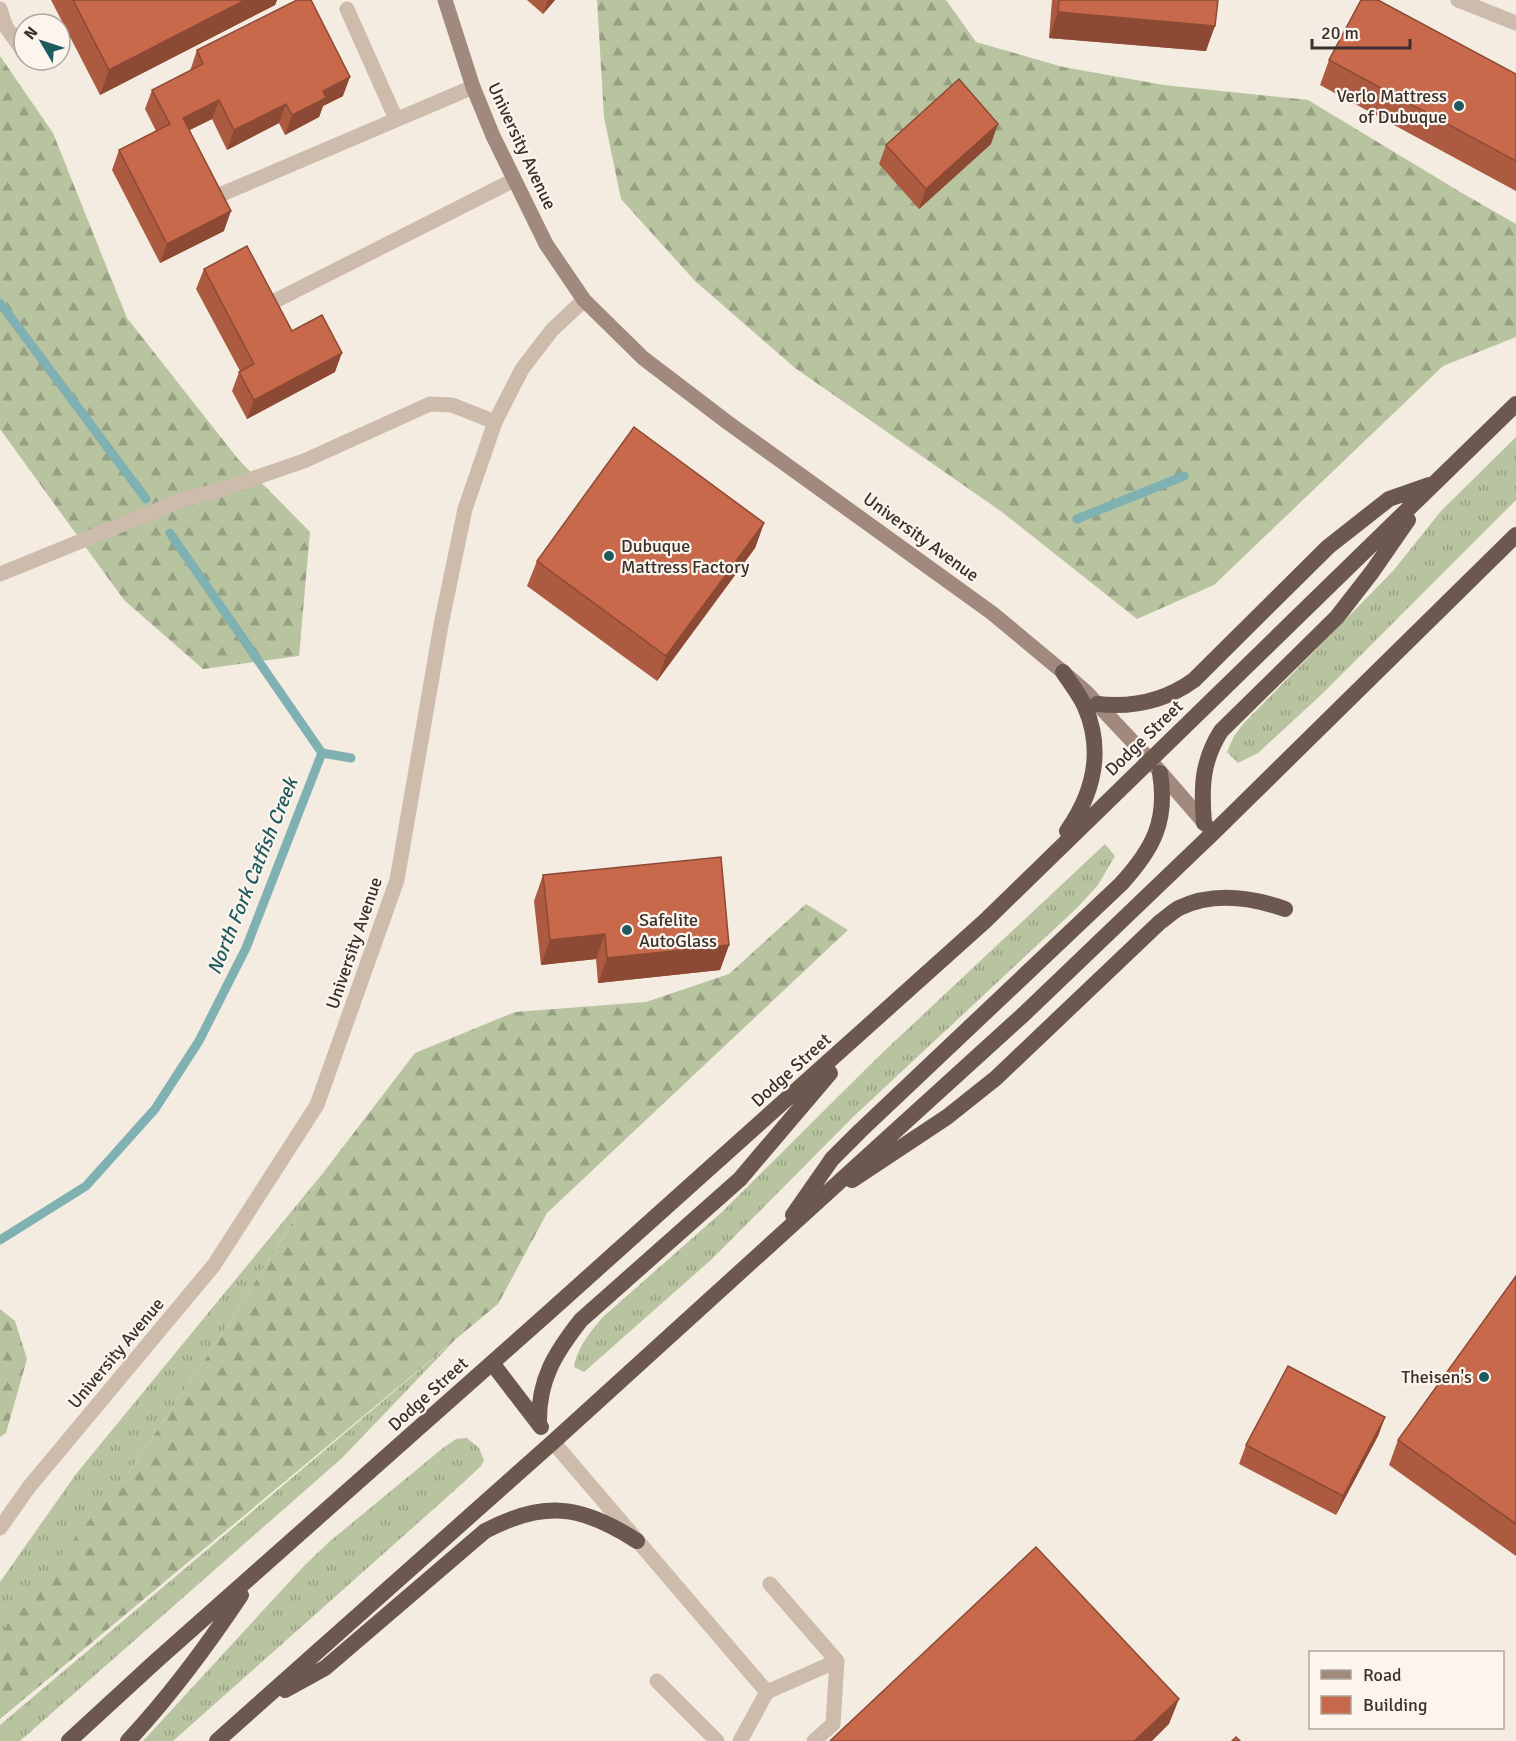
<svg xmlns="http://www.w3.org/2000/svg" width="1516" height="1741" font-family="Signika,sans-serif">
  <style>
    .grass { fill: url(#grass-tufts) }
    .forest { fill: url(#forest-firs) }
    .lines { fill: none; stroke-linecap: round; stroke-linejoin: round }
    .stream { stroke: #7fb0b2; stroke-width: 9 }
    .service { stroke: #cdbbac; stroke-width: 15 }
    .minor { stroke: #cdbbac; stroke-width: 15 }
    .tertiary { stroke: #cdbbac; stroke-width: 15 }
    .secondary { stroke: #a18a7d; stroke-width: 15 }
    .trunk { stroke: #6c584f; stroke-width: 16 }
    .wall { fill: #ac5a40 }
    .shaded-wall { fill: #8c4a34 }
    .building { fill: #c8694b; stroke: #8c4a34; stroke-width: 1.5 }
    .poi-dot { fill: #1f5a5e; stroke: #fbf5ee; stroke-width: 2 }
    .labels { text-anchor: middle; stroke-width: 4.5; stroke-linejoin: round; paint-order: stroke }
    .poi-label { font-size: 18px; fill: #3b302b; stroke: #fbf5ee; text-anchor: end }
    .street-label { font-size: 18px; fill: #3b302b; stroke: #fbf5ee }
    .water-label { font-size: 20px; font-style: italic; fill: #1f5a5e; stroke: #fbf5ee }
  </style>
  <defs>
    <pattern id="grass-tufts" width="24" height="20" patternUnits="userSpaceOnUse" patternTransform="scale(1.5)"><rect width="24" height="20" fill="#b8c4a0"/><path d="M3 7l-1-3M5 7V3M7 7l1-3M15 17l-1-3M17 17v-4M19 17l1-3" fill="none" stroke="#97a083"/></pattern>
    <pattern id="forest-firs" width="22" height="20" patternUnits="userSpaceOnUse" patternTransform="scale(1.5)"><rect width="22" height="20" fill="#b8c4a0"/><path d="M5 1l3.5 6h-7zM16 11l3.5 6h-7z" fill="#97a083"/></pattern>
  </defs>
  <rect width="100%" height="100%" fill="#f4ebe1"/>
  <path class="grass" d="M1516 437V500L1322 694 1258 753 1238 763 1227 752 1234 736 1243 724 1393 571 1441 511Z
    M1105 844 1115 856 1098 885 1078 907 853 1117 712 1259 584 1372 574 1367C576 1350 591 1330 603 1317L722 1212 880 1055Z
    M323 1173 228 1325 134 1465 0 1644V1582L76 1474Z
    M455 1340 342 1458 20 1741H0V1725Z
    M467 1438 479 1448 484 1460 481 1466 464 1482 173 1741H143L304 1566 329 1542 443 1448 456 1439Z"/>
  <path class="forest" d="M597 0H946L976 42 1063 67 1164 85 1308 100 1462 193 1516 224V337L1443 366 1214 585 1137 619 1002 512 795 368 695 281 621 199 604 117Z
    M0 56 53 133 127 318 238 459 310 532 299 656 203 669 124 600 0 429Z
    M806 904 848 930 547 1213 498 1304 0 1719V1635L20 1606 134 1465 228 1325 323 1173 415 1053 515 1012 646 1002 729 974Z
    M0 1309 15 1321 27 1359 6 1433 0 1437Z"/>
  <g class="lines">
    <path class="stream" d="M0 303 146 499
      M1077 519 1184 476
      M170 533 322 753
      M322 753 351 758
      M0 1240 86 1186 155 1109 199 1041 246 948 322 753"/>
    <path class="service" d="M0 9 6 27 24 52
      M347 9 396 119
      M222 194 473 87
      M267 305 514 180
      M0 574 182 500 222 489 304 461 430 404 452 405 495 422
      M553 1442 767 1692 837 1661 770 1584
      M657 1681 717 1741
      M740 1741 767 1692
      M814 1741 833 1724 837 1661"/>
    <path class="minor" d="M1458 0 1516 23"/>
    <path class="tertiary" d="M0 1528 29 1487 214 1265 317 1105 397 880 441 625 465 509 495 422 522 369 552 330 584 300"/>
    <path class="secondary" d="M445 0 473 87 493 136 546 244 584 300 643 358 727 422 992 613 1063 672 1086 692 1149 759 1208 827"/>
    <path class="trunk" d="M1063 672C1070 683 1080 695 1085 707 1104 751 1093 794 1067 831
      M1097 704C1132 708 1165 701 1194 680L1328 547 1389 499 1429 485
      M1204 823C1201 787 1202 761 1221 731L1337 617 1372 572 1408 520
      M852 1180 947 1117 996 1078 1160 922C1166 918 1172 912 1179 908 1212 892 1251 897 1285 909
      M793 1215 832 1159 860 1131 1121 884C1153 849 1168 821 1160 773
      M492 1363 541 1427
      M539 1424C538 1380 555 1353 581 1320L740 1179 830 1073
      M285 1690 325 1668 485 1531C544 1500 582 1505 637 1541
      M69 1741 156 1661 547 1314 985 921 1516 404
      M128 1741C170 1696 207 1646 241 1595
      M217 1741 553 1442 1024 1014 1213 833 1516 535"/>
  </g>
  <path class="wall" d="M51 0H277L275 5 100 95Z
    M527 0H555L543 14Z
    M1052 0H1218L1206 51 1049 38Z
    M197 50 343 96 323 106 319 117 285 135 279 123 227 150 212 119 189 130 224 231 160 263 112 170 119 150 156 131 145 109 152 90 190 71Z
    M1329 60 1516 74V191L1320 85Z
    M991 144 919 209 879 164 886 145Z
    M204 269 292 331 335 372 247 419 232 391 239 372 240 371 196 289Z
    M764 523 755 548 657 681 527 586 537 561Z
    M543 875 729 945 720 970 598 983 596 959 541 965 534 901Z
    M1516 1276V1556L1389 1465 1398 1440Z
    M1385 1417 1378 1436 1336 1515 1239 1464 1246 1445Z"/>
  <path class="shaded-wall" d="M245 0H277L275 5 100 95 109 70Z
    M548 0H555L543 14Z
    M1058 12 1215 26 1206 51 1049 38Z
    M350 77 343 96 323 106 319 117 285 135 292 115 323 91Z
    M219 100 212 119 176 137 183 118Z
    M286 104 279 123 227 150 234 130Z
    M998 124 991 144 919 209 926 189Z
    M231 211 224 231 160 263 167 244Z
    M342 353 335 372 247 419 254 400Z
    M764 523 755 548 657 681 666 656Z
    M605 934 596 959 541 965 550 940Z
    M729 945 720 970 598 983 607 958Z
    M1385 1417 1378 1436 1336 1515 1343 1496Z
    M1179 1699 1169 1724 1152 1741H1134Z"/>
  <path class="building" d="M73 0H245L109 70Z
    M297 0H311L350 77 323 91 326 98 292 115 286 104 234 130 219 100 183 118 231 211 167 244 119 150 170 124 152 90 203 64 197 50Z
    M1059 0H1218L1215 26 1058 12Z
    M1361 0H1378L1516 74V161L1329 60Z
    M959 79 998 124 926 189 886 145Z
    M247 246 292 331 322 315 342 353 254 400 239 372 254 364 204 269Z
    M634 427 764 523 666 656 537 561Z
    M721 857 729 945 607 958 605 934 550 940 543 875Z
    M1516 1276V1524L1398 1440Z
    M1288 1366 1385 1417 1343 1496 1246 1445Z
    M1036 1547 1179 1699 1134 1741H830Z
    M1236 1737 1240 1741H1232Z"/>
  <g class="poi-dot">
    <circle cx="1459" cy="106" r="6"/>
    <circle cx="609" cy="556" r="6"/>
    <circle cx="627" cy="930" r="6"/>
    <circle cx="1484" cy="1377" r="6"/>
  </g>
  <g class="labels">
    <g class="poi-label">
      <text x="1447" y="102">Verlo Mattress<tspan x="1447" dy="21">of Dubuque</tspan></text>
      <text x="621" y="552" text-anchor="start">Dubuque<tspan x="621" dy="21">Mattress Factory</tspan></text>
      <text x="639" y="926" text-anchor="start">Safelite<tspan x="639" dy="21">AutoGlass</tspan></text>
      <text x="1472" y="1383">Theisen's</text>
    </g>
    <g class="street-label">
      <text transform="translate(522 146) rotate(65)" y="6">University Avenue</text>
      <text transform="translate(921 537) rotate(36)" y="6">University Avenue</text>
      <text transform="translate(1144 738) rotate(-44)" y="6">Dodge Street</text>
      <text transform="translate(354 943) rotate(-71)" y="6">University Avenue</text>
      <text transform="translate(791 1070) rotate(-42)" y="6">Dodge Street</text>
      <text transform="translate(116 1353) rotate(-50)" y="6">University Avenue</text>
      <text transform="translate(428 1394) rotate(-42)" y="6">Dodge Street</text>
    </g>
    <g class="water-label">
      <text transform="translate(252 876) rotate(-68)" y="7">North Fork Catfish Creek</text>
    </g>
  </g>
  <rect x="1309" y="1651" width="195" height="78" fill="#fbf5ee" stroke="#aea6a0" stroke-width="1.5"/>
  <rect x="1321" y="1670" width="30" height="9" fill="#a18a7d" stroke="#aea6a0" stroke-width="1.5"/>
  <text x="1363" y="1681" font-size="18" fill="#3b302b">Road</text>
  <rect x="1321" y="1696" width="30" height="18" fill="#c8694b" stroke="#aea6a0" stroke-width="1.5"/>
  <text x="1363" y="1711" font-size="18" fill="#3b302b">Building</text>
  <g transform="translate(42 42) rotate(309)"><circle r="28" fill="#fbf5ee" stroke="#aea6a0" stroke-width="1.5"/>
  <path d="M0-4.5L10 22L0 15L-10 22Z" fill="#1f5a5e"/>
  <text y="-9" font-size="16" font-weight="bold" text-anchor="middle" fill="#3b302b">N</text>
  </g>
  <path d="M1312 39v9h98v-9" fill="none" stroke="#3b302b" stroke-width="3"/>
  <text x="1321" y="39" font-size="18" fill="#3b302b" stroke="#fbf5ee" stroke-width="4.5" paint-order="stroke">20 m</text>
</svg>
